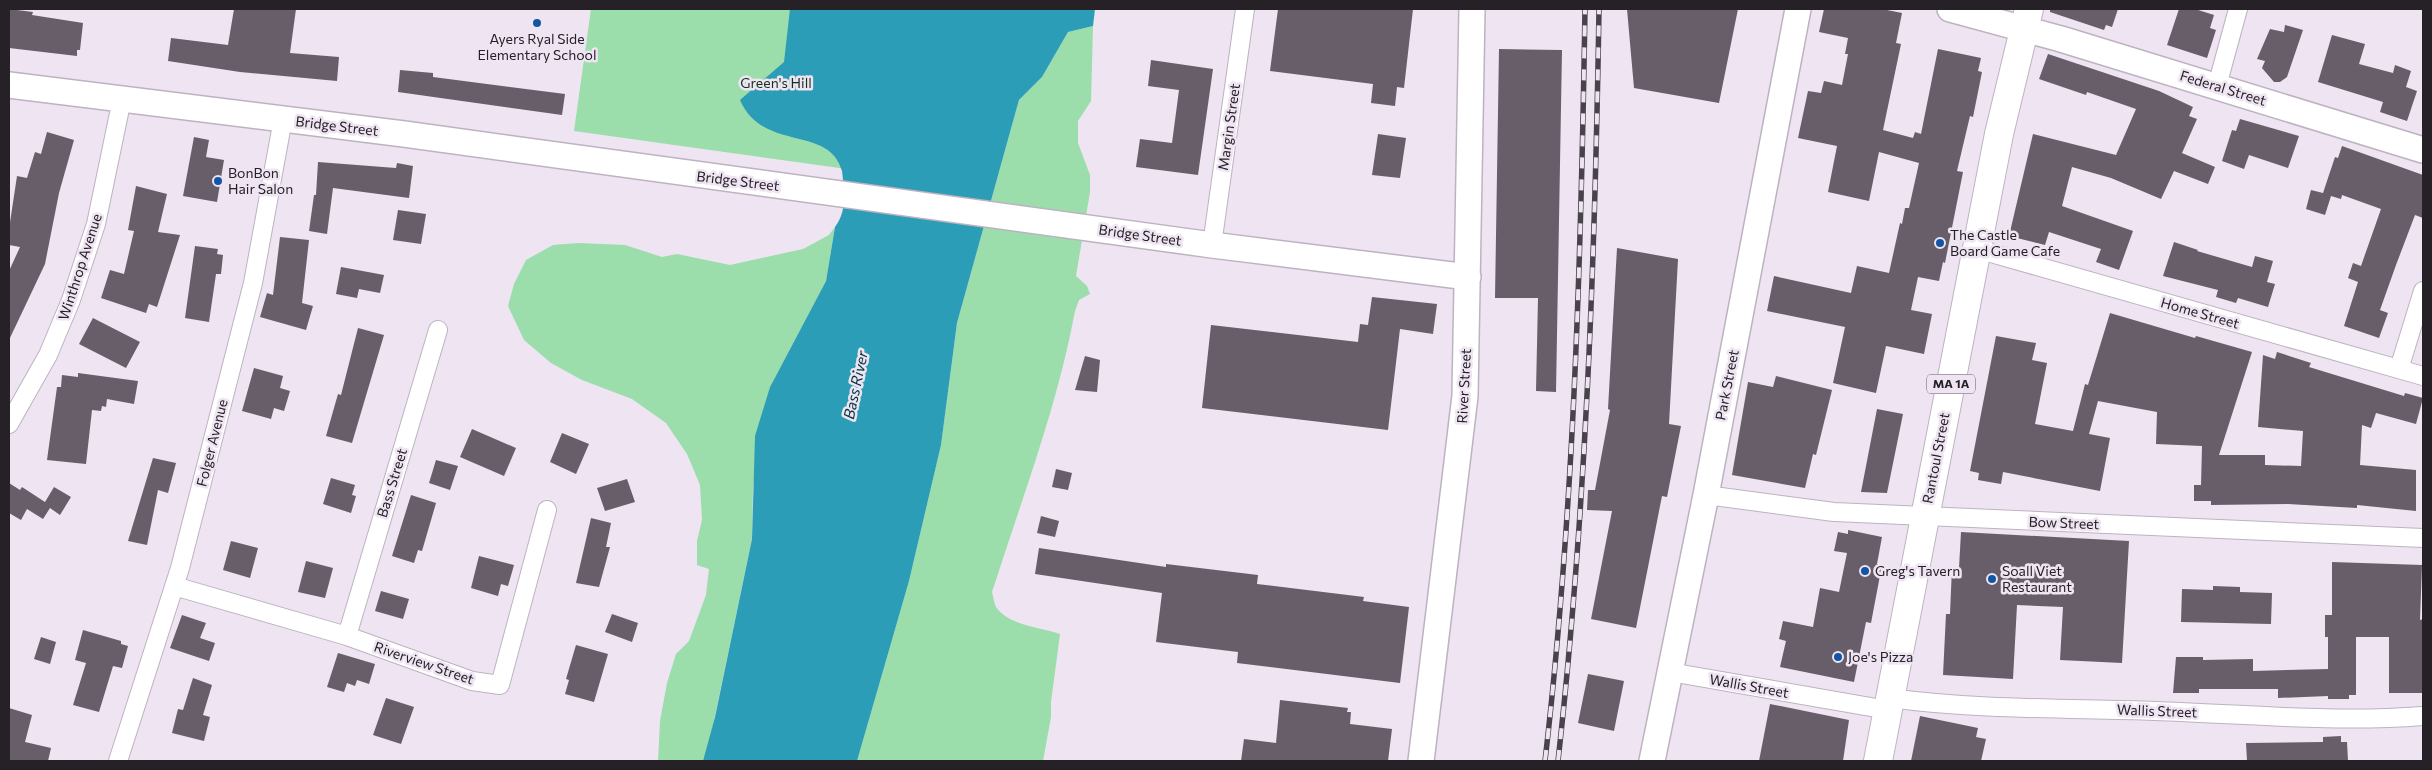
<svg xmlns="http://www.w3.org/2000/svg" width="2432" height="770" font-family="Commissioner,sans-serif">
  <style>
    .green { fill: #9bddab }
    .water { fill: #2c9db6 }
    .building { fill: #685e6a }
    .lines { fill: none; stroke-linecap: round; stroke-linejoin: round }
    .street-casing { stroke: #bdb3c0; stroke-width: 20 }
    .secondary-casing { stroke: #bdb3c0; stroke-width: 28 }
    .highway-casing { stroke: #bdb3c0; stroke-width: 30 }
    .street { stroke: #fff; stroke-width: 18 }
    .secondary { stroke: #fff; stroke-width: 25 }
    .highway { stroke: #fff; stroke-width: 28 }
    .rail-casing { stroke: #48434a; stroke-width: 5.5 }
    .rail { stroke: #eee4f2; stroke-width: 4; stroke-dasharray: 11; stroke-linecap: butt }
    .poi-dot { fill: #1355a5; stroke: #eee4f2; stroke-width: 2 }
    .labels { text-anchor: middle; stroke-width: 5; stroke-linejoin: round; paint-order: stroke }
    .shield { fill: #eee4f2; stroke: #615c63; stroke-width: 1 }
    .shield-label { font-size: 12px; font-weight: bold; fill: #252126 }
    .poi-label { font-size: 14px; fill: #252126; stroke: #eee4f2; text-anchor: start }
    .park-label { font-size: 14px; fill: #12311b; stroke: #eee4f2 }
    .street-label { font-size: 14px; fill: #252126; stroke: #eee4f2 }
    .water-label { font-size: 15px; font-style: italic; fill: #00333e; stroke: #eee4f2 }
  </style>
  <rect width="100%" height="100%" fill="#eee4f2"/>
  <path class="green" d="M591 9H852L854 170 574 131Z
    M1093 26 1091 101 1078 121V143L1090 175V192L1076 276 1087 286 1090 294 1079 300 1075 311C1057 408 1022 498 992 592 993 596 994 603 996 607 1009 626 1041 627 1060 634L1051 702V717L1043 761H857L909 581 941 445 957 323 1019 100 1042 77 1068 32Z
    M835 227 826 281 770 387 753 486 752 539 708 749 703 761H658L660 721 667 683 676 654 689 641 706 595 709 569 697 565V541L702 520 700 485 687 454 666 423 632 399 582 380 551 363 524 340 508 306 514 284 526 260 553 245 578 243 625 245 662 257 677 254 730 265 803 249 829 235Z"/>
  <path class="water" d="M790 9H1095L1093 26 1068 32 1042 77 1019 100 957 323 941 445 909 581 857 761H703L715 717 752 539 755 436 770 387 826 281 835 227C843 217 845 203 844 190 843 184 843 177 842 171 829 124 763 153 740 100L784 62Z"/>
  <path class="building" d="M9 9 33 12 32 15 83 23 80 50H77V56L9 48Z
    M234 9H296L290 53 339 57 337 81 240 72 168 61 171 38 228 45Z
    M1278 9H1413L1404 88 1397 87 1395 106 1371 103 1373 84 1270 71Z
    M1627 9H1738L1719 103 1634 88Z
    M1824 9H1882L1902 13 1896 43 1901 44 1883 130 1913 138 1915 132 1921 134 1938 49 1981 58 1978 71 1982 72 1973 117 1970 116 1957 171 1963 172 1945 263 1943 262 1939 281 1918 277 1911 310 1932 314 1924 354 1886 346 1876 393 1833 383 1845 327 1767 311 1774 276 1851 293 1857 266 1889 273 1900 223 1902 224 1905 208H1909L1919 163 1879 152 1869 201 1828 192 1837 146 1798 138 1808 91 1821 93 1824 81 1842 85 1848 54H1845L1848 38 1819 32Z
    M2050 9H2118L2112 27 2106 25 2104 30 2050 12Z
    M2179 9H2195L2214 15 2210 28 2216 30 2207 58 2167 45Z
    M2285 25 2303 30 2287 77 2280 82H2274L2262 68 2265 61 2257 59 2270 29 2284 32Z
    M2332 35 2365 44 2359 64 2393 73 2395 65 2411 71 2406 87 2417 91 2407 121 2380 112 2383 102 2318 82Z
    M1499 49 1562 50 1556 392 1536 391 1538 298H1495Z
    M2048 54 2159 91 2193 107 2189 116 2197 119 2182 153 2215 167 2208 184 2174 171 2161 199 2111 178 2072 167 2062 206 2133 231 2119 270 2096 262 2101 249 2049 232 2045 245 2009 236 2033 134 2116 155 2136 109 2087 92 2086 95 2039 79Z
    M1151 60 1213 69 1198 175 1136 167 1140 139 1172 143 1179 90 1148 86Z
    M400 70 433 73V77L565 94 562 115 398 92Z
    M2240 119 2299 136 2288 168 2249 155 2244 169 2222 161 2232 130 2236 131Z
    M47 132 74 140 59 193 45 264 9 340V271L20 247 9 245V229L17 176 27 178 35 152 41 154Z
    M1378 134 1406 138 1400 178 1372 175Z
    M194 137 209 140 206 157 224 160 217 202 183 196Z
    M2342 146 2423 175V218L2415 215 2396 265 2380 310 2388 313 2379 338 2344 326 2358 282 2348 278 2353 263 2361 266 2381 209 2342 195 2341 199 2331 196 2325 215 2306 209 2311 190 2323 193 2335 157 2338 158Z
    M318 162 396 168 397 163 413 166 409 198 333 188 327 234 309 231 314 195H316Z
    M136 186 167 194 158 232 180 235 157 307 149 304 146 313 101 298 110 270 124 274 134 231 128 230Z
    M398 210 426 214 421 244 393 240Z
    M280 237 309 240 302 303 313 306 306 330 260 317 267 293 273 295Z
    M2174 242 2198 250 2197 251 2252 267 2255 256 2273 261 2267 282 2275 284 2268 307 2238 298 2236 303 2216 297 2218 290 2163 276Z
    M195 246 218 249 217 254 223 255 221 274H216L209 322 185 318Z
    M1617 248 1678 259 1669 424 1681 426 1667 497 1662 496 1636 628 1591 619 1612 511 1587 510 1588 490H1595L1610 410 1608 409Z
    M341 267 384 275 380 293 359 289 357 298 336 294Z
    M1372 297 1437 304 1433 334 1400 329 1388 430 1202 408 1211 325 1358 342 1360 324 1368 325Z
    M2110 313 2195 338 2196 336 2252 352 2219 455H2265V465L2301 466 2303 431 2258 427 2263 355 2275 359 2277 352 2311 363 2309 367 2404 396 2405 393 2423 398 2416 424 2376 413 2371 428 2362 425 2360 465 2416 470V511L2357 505V508L2288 504 2211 505V501H2194V485H2201L2202 446 2156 444 2157 412 2098 401 2089 434 2110 438 2100 491 2003 472 2001 484 1978 480 1979 473 1970 471 1996 336 2036 343 2032 360 2047 363 2035 424 2073 431 2085 384 2088 385Z
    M93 318 140 342 126 368 79 344Z
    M358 328 384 335 352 443 326 436 338 394 341 395Z
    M1085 356 1100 360 1097 392 1075 390Z
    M254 368 283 376 280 388 290 391 284 411 274 408 271 419 242 411Z
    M78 373 138 381 134 404 107 399 106 407 102 406 101 411 92 410 86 464 47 460 57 387H61L62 375 78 377Z
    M1776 376 1832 390 1816 455 1813 454 1805 488 1732 475 1748 382 1773 387Z
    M1877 409 1903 414 1887 493 1861 492Z
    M472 429 516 448 504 476 460 457Z
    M562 433 589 444 576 474 550 462Z
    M153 458 176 463 168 493 158 490 147 545 128 541Z
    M436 460 458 466 450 490 429 483Z
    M1056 469 1072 473 1068 490 1052 487Z
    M331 478 355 485 352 495 356 496 351 513 323 504Z
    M627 479 635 502 605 511 597 488Z
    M9 483 20 490 22 487 45 502 54 487 71 497 60 515 50 508 43 519 27 509 21 520 9 513Z
    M411 495 436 503 422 551 418 550 414 563 392 556Z
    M1041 516 1059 521 1055 537 1037 533Z
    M591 518 611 523 606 547H610L599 587 576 583Z
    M1848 530 1882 537 1877 564 1882 565 1871 623 1866 622 1854 682 1780 667 1786 641 1779 639 1783 621 1813 627 1820 588 1839 592 1847 553 1834 551 1838 532 1848 534Z
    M1961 532 2129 541 2122 663 2060 660 2063 607 2017 605 2013 679 1943 675 1946 614H1950L1952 567 1959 568Z
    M231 541 258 548 250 578 223 570Z
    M1039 548 1166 567V564L1258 575 1257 584 1364 597 1363 601 1409 607 1400 683 1237 663 1238 652 1156 642 1162 593 1035 574Z
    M479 556 514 565 508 586 501 584 498 596 471 588Z
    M306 561 333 568 325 598 298 592Z
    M2332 562 2422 565 2420 620 2423 619V693H2389V637H2356V695H2349V699H2328V696L2278 698V689H2199V693H2173L2176 657H2203V660L2253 659V671L2328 669V637H2325V615H2332Z
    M2213 586 2240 587V592L2272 593 2271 624 2181 622 2182 589 2213 590Z
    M381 591 409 599 403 619 375 611Z
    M612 614 638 623 632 642 605 632Z
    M182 615 206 623 200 638 215 643 209 661 170 648Z
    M83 630 121 641V644L128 646 122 668 113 666 99 712 73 705 86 663 75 660Z
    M41 637 56 642 50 664 34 659Z
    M576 645 608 654 594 702 565 694 569 680 566 679Z
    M338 653 375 664 369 684 357 680 355 686 347 683 344 692 327 687Z
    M1588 674 1624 681 1614 731 1578 723Z
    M193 678 212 685 203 715 210 717 204 741 172 733 178 709 183 710Z
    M386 698 414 707 401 744 373 735Z
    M1280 700 1348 708 1347 712H1351L1350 724 1392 729 1388 761H1241L1244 739 1276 743Z
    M1770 704 1849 720 1843 761H1759Z
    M9 708 32 715 25 742 51 748 48 761H9Z
    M1920 716 1978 728 1976 737 1986 739 1981 761H1911Z
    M2341 736V742H2347L2348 761H2247L2246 743 2323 742V737Z"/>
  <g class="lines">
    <defs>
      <path id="street" d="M2217 86 2238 9
        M1212 245 1245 9
        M1977 249 2423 376
        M2399 369 2423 291
        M9 424 48 355 71 300 96 224 122 99
        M1706 495 1834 512 2423 538
        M174 586 347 636 472 681 500 685 547 510
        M347 636 438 330
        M1670 672 1888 710
        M1890 698C1978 710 2066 708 2155 711 2244 714 2334 723 2423 716
        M118 761 180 568 253 283 283 119"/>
      <path id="secondary" d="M1950 9 2061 39 2423 150
        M9 85 404 134 1212 245 1468 277
        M1421 761 1465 396 1472 9
        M1652 761 1706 495 1798 9"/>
      <path id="highway" d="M1878 761 1999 134 2029 9"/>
    </defs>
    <use href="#street" class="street-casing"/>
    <use href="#secondary" class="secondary-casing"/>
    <use href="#highway" class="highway-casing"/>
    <use href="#street" class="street"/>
    <use href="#secondary" class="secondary"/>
    <use href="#highway" class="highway"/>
    <defs>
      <path id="rail" d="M1545 761C1574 511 1581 260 1585 9
        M1558 761C1586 511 1595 260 1599 9"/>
    </defs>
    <use href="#rail" class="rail-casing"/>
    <use href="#rail" class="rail"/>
  </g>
  <g class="poi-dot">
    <circle cx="537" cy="23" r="5"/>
    <circle cx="218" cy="181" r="5"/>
    <circle cx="1940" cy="243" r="5"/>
    <circle cx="1865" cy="571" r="5"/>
    <circle cx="1992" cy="579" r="5"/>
    <circle cx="1838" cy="657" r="5"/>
  </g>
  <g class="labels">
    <rect class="shield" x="1927" y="374.5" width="48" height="19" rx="4"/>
    <g class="shield-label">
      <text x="1951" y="388">MA 1A</text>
    </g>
    <g class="poi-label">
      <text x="537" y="44" text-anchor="middle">Ayers Ryal Side<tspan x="537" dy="16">Elementary School</tspan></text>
      <text x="228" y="178">BonBon<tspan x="228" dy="16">Hair Salon</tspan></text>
      <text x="1950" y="240">The Castle<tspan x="1950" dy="16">Board Game Cafe</tspan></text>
      <text x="1875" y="576">Greg's Tavern</text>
      <text x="2002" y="576">Soall Viet<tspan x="2002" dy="16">Restaurant</tspan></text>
      <text x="1848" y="662">Joe's Pizza</text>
    </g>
    <g class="park-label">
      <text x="776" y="88">Green's Hill</text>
    </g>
    <g class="street-label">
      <text transform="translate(2223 88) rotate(17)" y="5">Federal Street</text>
      <text transform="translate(337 126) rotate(7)" y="5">Bridge Street</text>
      <text transform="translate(1229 127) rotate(-82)" y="5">Margin Street</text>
      <text transform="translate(738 181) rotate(7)" y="5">Bridge Street</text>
      <text transform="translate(1140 235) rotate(8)" y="5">Bridge Street</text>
      <text transform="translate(80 267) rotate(-72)" y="5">Winthrop Avenue</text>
      <text transform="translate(2200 313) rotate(16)" y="5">Home Street</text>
      <text transform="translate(1727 385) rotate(-79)" y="5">Park Street</text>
      <text transform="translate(1464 386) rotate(-87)" y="5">River Street</text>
      <text transform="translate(212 443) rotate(-76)" y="5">Folger Avenue</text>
      <text transform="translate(1936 458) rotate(-79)" y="5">Rantoul Street</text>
      <text transform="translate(392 483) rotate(-73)" y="5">Bass Street</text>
      <text transform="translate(2064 523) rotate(2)" y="5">Bow Street</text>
      <text transform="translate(424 663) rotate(19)" y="5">Riverview Street</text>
      <text transform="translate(1749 686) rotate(10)" y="5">Wallis Street</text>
      <text transform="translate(2157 711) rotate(2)" y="5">Wallis Street</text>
    </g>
    <g class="water-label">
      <text transform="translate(856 385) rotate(-78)" y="5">Bass River</text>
    </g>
  </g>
  <rect width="2432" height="770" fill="none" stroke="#252126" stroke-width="20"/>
</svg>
